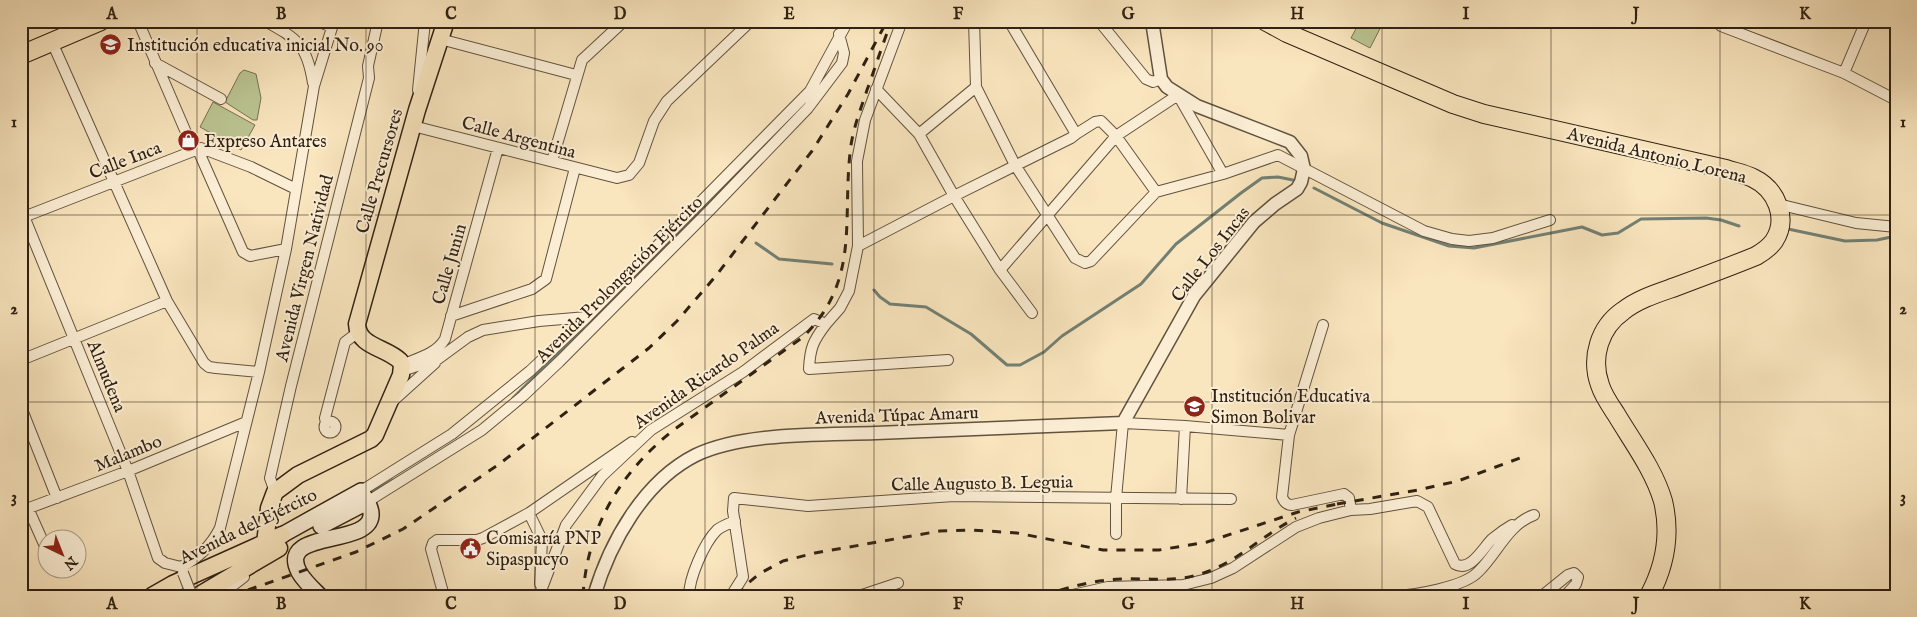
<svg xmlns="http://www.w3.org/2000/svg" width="1917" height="617" font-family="'IM FELL English',serif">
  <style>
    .green { fill: #bbc593; stroke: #767353 }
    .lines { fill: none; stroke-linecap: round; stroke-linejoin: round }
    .stream { stroke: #728074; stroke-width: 3 }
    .minor-casing { stroke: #62523e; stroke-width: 12 }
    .tertiary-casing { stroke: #62523e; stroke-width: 15 }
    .secondary-casing { stroke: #302113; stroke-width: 18 }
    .primary-casing { stroke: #302113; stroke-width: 19 }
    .trunk-casing { stroke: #302113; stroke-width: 20 }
    .minor { stroke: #fbeed5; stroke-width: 10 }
    .tertiary { stroke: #fbeed5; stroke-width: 12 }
    .secondary { stroke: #fbeed5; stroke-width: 15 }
    .primary { stroke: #f9e5be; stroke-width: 16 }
    .trunk { stroke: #f9e5be; stroke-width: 18 }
    .rail { stroke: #302113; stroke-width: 3; stroke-dasharray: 9 9; stroke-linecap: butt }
    .minor-bridge-casing { stroke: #62523e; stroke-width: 12; stroke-linecap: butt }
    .minor-bridge { stroke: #fbeed5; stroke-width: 10 }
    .grid { fill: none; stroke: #302113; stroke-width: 1; stroke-opacity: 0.55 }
    .labels { text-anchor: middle; stroke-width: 4; stroke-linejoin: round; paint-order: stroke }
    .poi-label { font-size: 18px; fill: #302113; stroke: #fbeed5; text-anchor: start }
    .street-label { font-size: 18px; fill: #302113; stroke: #fbeed5 }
    .neatline { fill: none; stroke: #302113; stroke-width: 2 }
    .grid-label { font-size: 16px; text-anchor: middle; font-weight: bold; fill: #302113 }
  </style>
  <rect width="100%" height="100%" fill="#f9e5be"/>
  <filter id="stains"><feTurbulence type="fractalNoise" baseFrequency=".004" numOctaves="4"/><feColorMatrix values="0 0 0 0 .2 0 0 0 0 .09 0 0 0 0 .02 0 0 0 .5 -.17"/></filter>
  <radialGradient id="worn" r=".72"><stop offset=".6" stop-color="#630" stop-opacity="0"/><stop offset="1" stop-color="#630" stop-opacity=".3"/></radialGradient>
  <path class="green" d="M1360 21H1384L1370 48 1351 38Z
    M244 70 256 74 261 98 257 120H253L225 102 240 73Z
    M213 102 255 125 241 150 200 127Z"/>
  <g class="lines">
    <path class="stream" d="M1314 188 1382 223 1449 246 1474 248 1582 227 1602 235 1618 233 1641 219 1706 218 1721 220 1739 226
      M1788 229 1845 241 1877 240 1896 236
      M756 243 779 259 832 264
      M874 290 880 297 890 304 926 307 971 334 1007 365H1020L1044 352 1062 336 1141 284 1176 244 1241 193 1262 178 1278 177 1293 180
      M619 292 708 204 729 180 749 162
      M513 398 583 328
      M373 491 393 480"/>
    <defs>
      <path id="minor" d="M138 21 188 137 198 150 243 252 250 256 286 249
        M265 21C298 39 307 45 313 83
        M317 21 332 27
        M974 21 976 87 1015 165 1075 258 1085 263 1091 261 1156 192 1223 174 1278 155 1424 231 1452 239 1469 241 1493 238 1550 220
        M1099 21 1146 79 1153 82 1161 79
        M1888 21 1896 25
        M1721 26 1844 73 1896 100
        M440 39 576 75
        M52 42 167 301 204 363 209 367 216 368 259 372
        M155 63 221 99
        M1844 73 1866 21
        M876 89 919 134 954 196 1000 270 1032 313
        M418 90 425 21
        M413 126 617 178 629 175 639 163 654 121 667 101 751 21
        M919 134 976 87
        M1076 134 1095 122 1101 121 1116 136 1156 192
        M552 161 582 60 624 21
        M1778 204 1856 223 1896 227
        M21 209 128 471 158 558 165 563 181 567
        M21 218 201 148 251 167 296 189
        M858 246 954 196 1071 138 1076 134 1009 21
        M1000 270 1116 136 1178 95 1223 174
        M451 316 532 289 546 279 575 168
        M826 324C813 341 810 348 809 369L948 360
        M21 360 167 301
        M402 365C418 358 436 354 445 339L498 148
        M405 370 438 359 468 337 483 330 539 321 587 317
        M394 400 435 363
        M21 407 57 498
        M324.5 427a5.5 5.5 0 1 1 11 0a5.5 5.5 0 1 1-11 0Z
        M326 423 325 418 345 342 357 333
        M1289 435 1323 325
        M361 491 452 434 530 371 587 317 810 91 848 21
        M275 492 270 478 291 386 369 78 368 66 378 21
        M1181 499 1185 426
        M367 502 482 430 523 396 559 362 712 208 808 108 842 63 844 53 839 34
        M28 508 48 553
        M1351 510 1370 509 1417 501 1428 507 1455 564C1470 573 1483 548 1492 539 1498 534 1505 529 1512 525L1515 527
        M21 511 128 471 246 422
        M529 513 542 540 540 584
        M181 567C199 558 211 546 220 528L259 372 286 249 314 86 334 21
        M219 596 244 577
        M444 596 431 549 433 543 437 540H477L483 538 529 513 632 442
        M539 596 566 525 602 476 651 430 743 372 814 319 826 324 840 308 849 291 858 246 857 161 865 120 902 21
        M689 596C689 578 704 543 717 530 722 526 730 523 735 521
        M731 596 743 577 733 511 734 498 808 506 954 496 1231 499
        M859 596 898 583
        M1068 596 1108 587 1183 585 1211 578 1233 568 1296 527 1319 518 1351 510 1349 498 1344 494 1292 505C1287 505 1284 502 1282 497L1289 435 1185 426 1123 423 1116 498V534
        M1394 596C1415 595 1464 587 1478 572 1497 554 1508 524 1534 515
        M1542 596 1568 575 1574 573 1578 577 1576 584 1565 596"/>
      <path id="tertiary" d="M594 596C610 542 644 481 696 455 744 432 823 435 876 433 958 430 1040 427 1123 423L1194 296 1254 222 1275 204 1297 189 1301 182 1304 169 1301 156 1290 142 1197 106 1167 87 1161 79 1152 21"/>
      <path id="secondary" d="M321 526 367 502
        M282 535 361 491C365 498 372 508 371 516 368 547 277 529 299 572 304 581 313 589 320 596"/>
      <path id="primary" d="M270 553 265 544 269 508 275 492 298 475 371 439 375 435 401 375 402 365 400 361C386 347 358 347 357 324L417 110 446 21
        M152 596 173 584 282 535
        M198 596 279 548"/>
      <path id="trunk" d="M1265 21 1287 33 1453 104 1484 114 1726 169C1735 172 1745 174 1753 178 1776 189 1789 218 1774 241 1769 248 1763 252 1756 256 1729 267 1702 277 1675 287 1658 293 1638 299 1623 311 1600 327 1590 357 1600 385 1603 395 1610 405 1616 414 1632 441 1654 470 1663 501 1671 534 1665 566 1649 596
        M21 55 101 21"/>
    </defs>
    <use href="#minor" class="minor-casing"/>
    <use href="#tertiary" class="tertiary-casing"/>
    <use href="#secondary" class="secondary-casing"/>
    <use href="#primary" class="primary-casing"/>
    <use href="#trunk" class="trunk-casing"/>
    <use href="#minor" class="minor"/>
    <use href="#tertiary" class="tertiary"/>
    <use href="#secondary" class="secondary"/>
    <use href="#primary" class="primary"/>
    <use href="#trunk" class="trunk"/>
    <path class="rail" d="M1337 504 1418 490 1458 481 1528 455
      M231 596 356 552 403 529 498 465 649 348 677 321 715 277 812 151 848 94 887 21
      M583 596C587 527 621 471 675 429L803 337C862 279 841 218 851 145 854 126 861 108 867 90 874 71 880 52 887 33
      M738 596 747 584 759 574 783 561 815 553 940 531 972 530 1017 533 1103 550H1159L1207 542 1298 512 1343 503
      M1043 596C1068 587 1094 580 1121 579 1146 578 1173 582 1197 575 1235 565 1262 535 1296 518"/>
    <defs>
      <path id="minor-bridge" d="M183 573 192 596"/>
    </defs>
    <use href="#minor-bridge" class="minor-bridge-casing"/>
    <use href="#minor-bridge" class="minor-bridge"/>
  </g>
  <path class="grid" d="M197 21V596M366 21V596M535 21V596M705 21V596M874 21V596M1043 21V596M1212 21V596M1382 21V596M1551 21V596M1720 21V596M21 215H1896M21 402H1896"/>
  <defs>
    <symbol id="school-disc" viewBox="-11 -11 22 22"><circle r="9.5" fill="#8f2418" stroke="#fbeed5"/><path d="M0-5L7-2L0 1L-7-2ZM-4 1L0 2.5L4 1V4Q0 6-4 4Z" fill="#fff"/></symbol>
    <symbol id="shop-disc" viewBox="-11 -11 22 22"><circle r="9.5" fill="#8f2418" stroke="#fbeed5"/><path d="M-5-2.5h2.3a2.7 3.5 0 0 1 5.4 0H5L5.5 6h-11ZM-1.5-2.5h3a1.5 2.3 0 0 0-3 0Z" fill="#fff"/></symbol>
    <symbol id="civic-disc" viewBox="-11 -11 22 22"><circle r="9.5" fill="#8f2418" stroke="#fbeed5"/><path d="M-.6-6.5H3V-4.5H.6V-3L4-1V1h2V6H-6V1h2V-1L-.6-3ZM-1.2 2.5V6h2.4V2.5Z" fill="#fff"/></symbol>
  </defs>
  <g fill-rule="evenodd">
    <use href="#school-disc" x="98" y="32" width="25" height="25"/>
    <use href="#shop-disc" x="176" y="128" width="25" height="25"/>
    <use href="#school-disc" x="1182" y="394" width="25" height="25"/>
    <use href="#civic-disc" x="458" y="536" width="25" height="25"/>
  </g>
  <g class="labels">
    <g class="poi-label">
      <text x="127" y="51">Institución educativa inicial No. 90</text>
      <text x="204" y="147">Expreso Antares</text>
      <text x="1211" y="402">Institución Educativa<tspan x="1211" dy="21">Simon Bolivar</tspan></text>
      <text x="486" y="544">Comisaría PNP<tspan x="486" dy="21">Sipaspucyo</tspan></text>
    </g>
    <g class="street-label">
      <text transform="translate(519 137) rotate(15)" y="6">Calle Argentina</text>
      <text transform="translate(1657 155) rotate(14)" y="6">Avenida Antonio Lorena</text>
      <text transform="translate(125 160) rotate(-21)" y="6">Calle Inca</text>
      <text transform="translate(379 171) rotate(-74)" y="6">Calle Precursores</text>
      <text transform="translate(1210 254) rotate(-52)" y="6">Calle Los Incas</text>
      <text transform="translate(449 264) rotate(-74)" y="6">Calle Junin</text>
      <text transform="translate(304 268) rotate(-76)" y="6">Avenida Virgen Natividad</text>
      <text transform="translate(619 279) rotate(-45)" y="6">Avenida Prolongación Ejército</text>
      <text transform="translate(706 375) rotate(-35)" y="6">Avenida Ricardo Palma</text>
      <text transform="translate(107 376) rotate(68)" y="6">Almudena</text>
      <text transform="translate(897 415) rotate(-2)" y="6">Avenida Túpac Amaru</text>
      <text transform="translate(128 453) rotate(-22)" y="6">Malambo</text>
      <text transform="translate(982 483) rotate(-1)" y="6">Calle Augusto B. Leguia</text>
      <text transform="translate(248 526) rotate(-26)" y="6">Avenida del Ejército</text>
    </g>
  </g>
  <rect width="1917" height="617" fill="none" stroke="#f9e5be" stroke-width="55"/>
  <g transform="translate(62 554) rotate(137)"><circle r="24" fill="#fbeed5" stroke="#aa9c87"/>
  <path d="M0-4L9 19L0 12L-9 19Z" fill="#8f2418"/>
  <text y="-8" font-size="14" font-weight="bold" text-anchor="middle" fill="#302113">N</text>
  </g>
  <rect x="28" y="28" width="1862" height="562" class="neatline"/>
  <g class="grid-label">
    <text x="112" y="19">A</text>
    <text x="281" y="19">B</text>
    <text x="451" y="19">C</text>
    <text x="620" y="19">D</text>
    <text x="789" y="19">E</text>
    <text x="958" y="19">F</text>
    <text x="1128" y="19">G</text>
    <text x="1297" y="19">H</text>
    <text x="1466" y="19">I</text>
    <text x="1636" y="19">J</text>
    <text x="1805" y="19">K</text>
    <text x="14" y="127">1</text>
    <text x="1903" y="127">1</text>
    <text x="14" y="314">2</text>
    <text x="1903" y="314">2</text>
    <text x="14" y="502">3</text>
    <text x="1903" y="502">3</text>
    <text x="112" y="609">A</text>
    <text x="281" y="609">B</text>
    <text x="451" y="609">C</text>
    <text x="620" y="609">D</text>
    <text x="789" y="609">E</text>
    <text x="958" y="609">F</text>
    <text x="1128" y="609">G</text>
    <text x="1297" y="609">H</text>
    <text x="1466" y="609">I</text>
    <text x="1636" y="609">J</text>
    <text x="1805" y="609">K</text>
  </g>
  <rect width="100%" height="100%" filter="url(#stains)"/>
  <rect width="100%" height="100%" fill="url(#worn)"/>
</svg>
